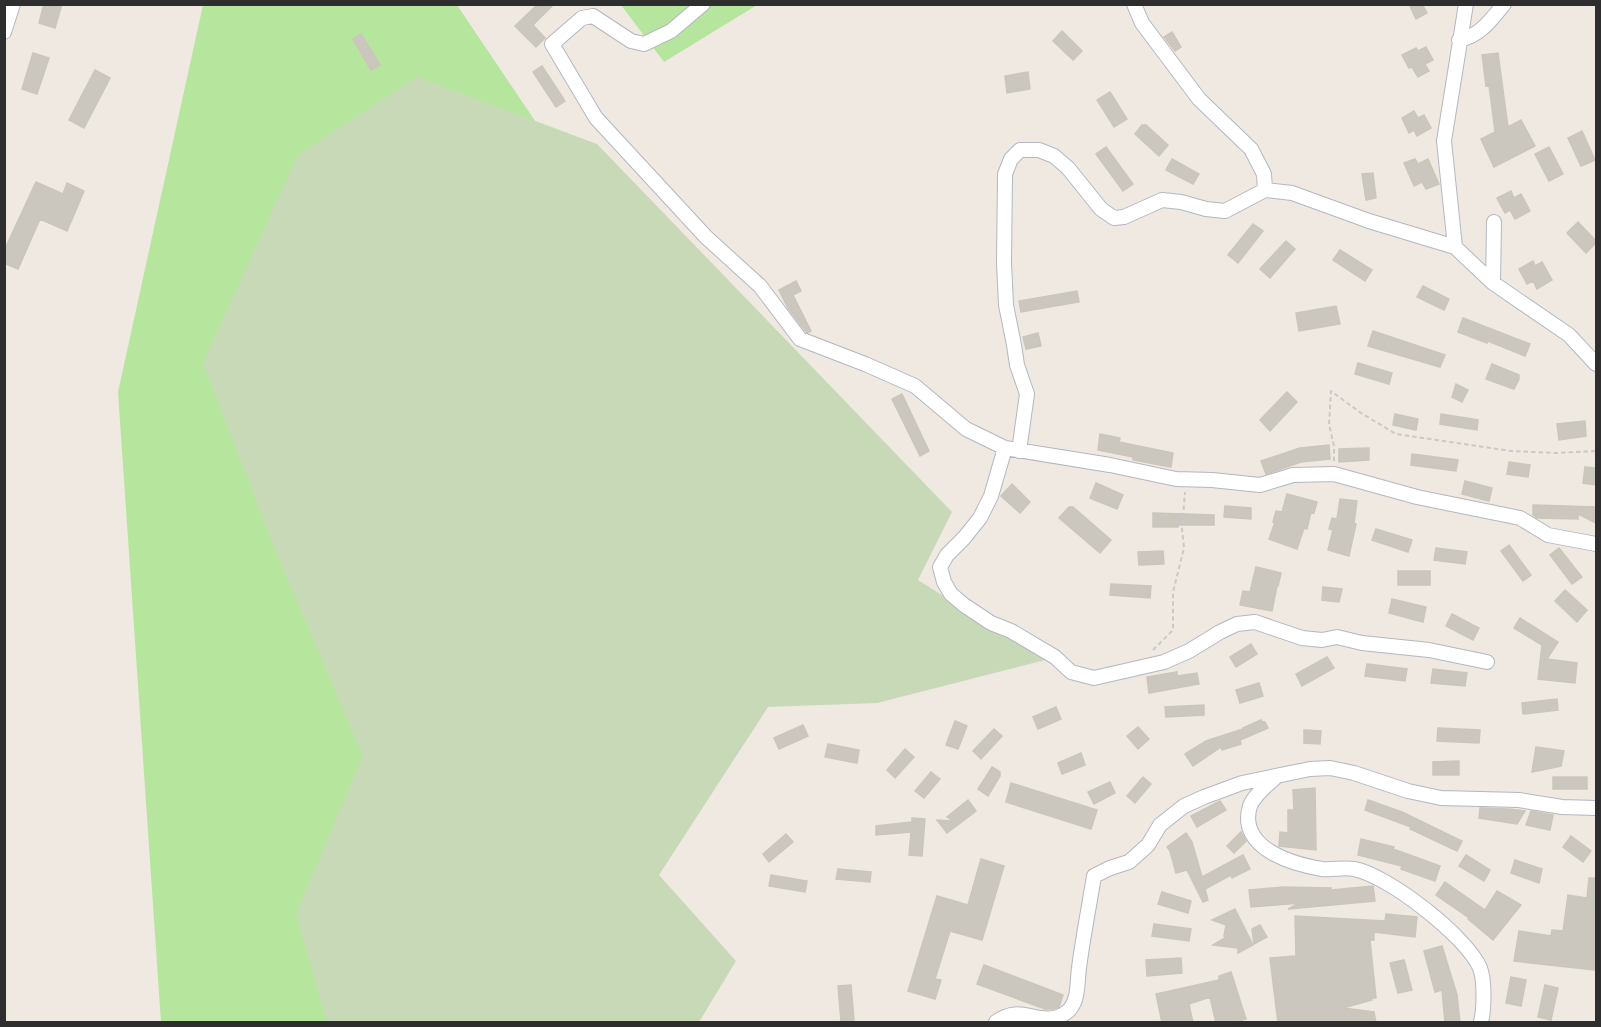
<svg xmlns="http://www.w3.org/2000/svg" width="1601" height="1027" font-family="'Nunito Sans',sans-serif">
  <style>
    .green { fill: #b6e59e }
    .cemetery { fill: #c8d9b8 }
    .building { fill: #cbc7bf; stroke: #cbc5ba; stroke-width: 1.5 }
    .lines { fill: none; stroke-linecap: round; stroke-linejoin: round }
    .street-casing { stroke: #b4b7c1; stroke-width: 16 }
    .path { stroke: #c9c9c9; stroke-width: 2; stroke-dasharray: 4.5 3; stroke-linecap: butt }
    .street { stroke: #fff; stroke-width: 14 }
  </style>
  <rect width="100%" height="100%" fill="#efe9e1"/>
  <path class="green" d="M203 5H457L583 192 639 875 665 1022H161L118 392Z
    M621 5H757L664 62Z"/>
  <path class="cemetery" d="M417 77 597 144 952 512 918 580 1045 660 877 703 768 707 659 875 736 961 699 1022H327L296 914 363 756 277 554 203 363 298 155Z"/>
  <path class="building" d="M44 4H62L55 28 39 23Z
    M538 4H554L533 25 545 38 536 47 515 26Z
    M1409 4H1422L1427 13 1416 19Z
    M1062 31 1082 51 1073 60 1053 41Z
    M1172 32 1181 47 1175 51 1164 37Z
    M361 34 380 65 371 70 353 39Z
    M1426 47 1433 60 1425 64 1429 71 1418 77 1412 67 1409 68 1402 55 1416 48 1418 51Z
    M33 53 49 58 37 94 22 89Z
    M1498 53 1508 127 1521 120 1535 146 1494 167 1481 139 1495 132 1489 85 1486 86 1482 55Z
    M542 66 565 101 556 107 533 72Z
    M95 70 110 78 84 128 69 120Z
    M1028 72 1030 89 1007 93 1005 76Z
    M1110 92 1127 119 1114 127 1097 100Z
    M1414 111 1418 118 1424 115 1431 128 1417 136 1414 130 1409 133 1402 118Z
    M1142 125H1146L1168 145 1159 156 1135 134Z
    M1582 131 1595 160 1581 166 1568 138Z
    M1106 147 1133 184 1123 191 1096 154Z
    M1549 147 1563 174 1549 181 1535 154Z
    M1172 159 1199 174 1193 184 1166 170Z
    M1415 159 1418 164 1428 159 1439 184 1426 189 1422 182 1414 186 1404 163Z
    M1373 173 1376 198 1366 200 1362 174Z
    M36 182 63 194 67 183 84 191 67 231 40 219 18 269 4 263V251Z
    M1511 191 1514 198 1521 194 1530 211 1515 219 1510 210 1505 213 1497 198Z
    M1578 222 1596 241V243L1586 253 1567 233Z
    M1253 224 1263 231 1238 263 1228 255Z
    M1286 241 1295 249 1270 278 1260 269Z
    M1340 250 1372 270 1365 281 1333 260Z
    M1533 261 1535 266 1542 262 1552 280 1537 289 1533 281 1527 284 1519 269Z
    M796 281 801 291 793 295 811 331 808 333 806 332 788 308 779 290Z
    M1423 286 1449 299 1444 310 1417 297Z
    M1077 291 1079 302 1021 312 1019 301Z
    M1336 306 1340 324 1299 331 1296 313Z
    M1463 318 1530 344 1525 356 1488 341 1487 343 1458 332Z
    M1373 331 1445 355 1440 367 1368 346Z
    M1038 333 1041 346 1026 349 1023 337Z
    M1358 363 1392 373 1389 384 1355 374Z
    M1492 364 1519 375V379L1514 389 1486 379Z
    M1456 384 1468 390 1462 402 1452 397Z
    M1287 392 1297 402 1270 431 1260 420Z
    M902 394 929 451 920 456 892 399Z
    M1395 414 1418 419 1416 430 1393 425Z
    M1441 414 1478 420 1477 430 1440 424Z
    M1585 421 1586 436 1559 440 1557 424Z
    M1100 434 1120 438 1119 442 1173 453 1171 467 1133 460V457L1098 450Z
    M1329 445 1330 459 1301 462 1266 474 1261 461 1300 448Z
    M1369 448V460L1339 462V449Z
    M1412 454 1458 460 1456 471 1411 465Z
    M1509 462 1530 465 1528 477 1507 474Z
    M1585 467 1596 468V485L1583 483Z
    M1465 481 1492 488 1489 501 1462 494Z
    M1096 483 1123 495 1117 509 1090 498Z
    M1012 484 1030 502 1020 513 1001 496Z
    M1287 494 1317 502 1314 513 1311 512 1307 529 1304 528 1297 549 1269 539 1275 522H1273L1276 511 1282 512Z
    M1340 499 1357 501 1354 524H1356L1349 556 1328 550 1333 530 1329 529 1332 518 1337 519Z
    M1533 505 1596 507V523L1578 514V519L1537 518 1533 515Z
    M1225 506 1251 508V519L1224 517Z
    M1069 507H1073L1111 540 1100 553 1059 518Z
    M1153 513 1214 515V525H1178V527H1153Z
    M1376 529 1412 540 1408 552 1372 540Z
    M1509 545 1531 575 1523 581 1501 551Z
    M1436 548 1467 552 1465 564 1434 560Z
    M1559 548 1582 577 1572 584 1550 555Z
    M1163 551 1164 564 1139 565 1138 552Z
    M1256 567 1281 573 1278 586H1277L1272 611 1240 605 1243 591 1250 592Z
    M1398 571H1430V585H1398Z
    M1111 584 1151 586 1150 598 1110 595Z
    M1323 587 1342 589 1339 602 1322 600Z
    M1565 590 1587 610 1577 622 1555 601Z
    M1392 599 1426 607 1423 622 1389 613Z
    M1452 614 1479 628 1473 640 1446 626Z
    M1520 618 1558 642 1547 659 1577 663 1575 683 1538 679 1542 645 1514 628Z
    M1251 644 1257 654 1236 667 1230 657Z
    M1327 657 1334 668 1302 686 1296 674Z
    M1367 664 1407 669 1405 681 1365 676Z
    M1433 669 1467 673 1465 686 1431 683Z
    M1177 672V676L1197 673 1199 684 1149 693 1147 677Z
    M1259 683 1263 696 1240 703 1236 690Z
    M1557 699 1558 710 1523 714 1522 703Z
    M1204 705V715L1166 717 1165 707Z
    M1056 707 1061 719 1038 729 1033 717Z
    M1261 720 1263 722H1265L1268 728 1240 740 1241 744 1222 750 1221 747 1193 766 1185 754 1206 741 1243 729V728Z
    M955 721 967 726 958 749 946 745Z
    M803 725 808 736 779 749 774 738Z
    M1138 727 1149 739 1138 749 1127 736Z
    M1438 728 1480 730 1479 743 1437 741Z
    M994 729 1002 736 981 759 973 751Z
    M1304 730 1321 731 1320 744 1304 743Z
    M828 744 859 750 857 763 825 757Z
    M1536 747 1564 751 1561 766 1532 772Z
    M905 749 914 757 895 778 887 770Z
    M1081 753 1085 765 1062 774 1058 763Z
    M1459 761V775H1433V762Z
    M992 767 1000 772V776L988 796 978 789Z
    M931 772 940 779 924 798 915 791Z
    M1143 777 1151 784 1135 803 1127 796Z
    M1553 777H1587V789H1553Z
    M1110 782 1115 793 1094 804 1088 792Z
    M1011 783 1097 810 1091 829 1006 802Z
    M1315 788 1316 850 1279 846 1280 832 1288 833V810H1294L1293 790Z
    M968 800 976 811 947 833 937 820 953 821 947 817Z
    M1368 800 1402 812 1462 841 1457 851 1410 829 1411 827 1365 810Z
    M1220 801 1226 810 1197 827 1191 816Z
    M1480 808 1509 809 1525 811 1517 824 1479 818Z
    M1531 811 1553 815 1550 830 1526 825Z
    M912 818 925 819 922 856 909 855 911 832 876 835V826L912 822Z
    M1241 832 1246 841 1234 853 1227 846Z
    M1186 833 1192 842 1202 877 1243 855 1250 869 1232 878 1231 875 1205 889 1208 900 1203 902 1187 870 1176 873 1170 851 1167 847Z
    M786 834 793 842 769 862 763 854Z
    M1571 836 1591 851 1583 862 1563 847Z
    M1361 839 1394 847 1393 849 1440 866 1435 881 1401 869 1402 866 1358 855Z
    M1466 855 1490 870 1484 881 1459 866Z
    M981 859 1004 866 982 940 950 931 935 979 941 980 935 999 908 991 937 896 968 905Z
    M1515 860 1542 869 1539 883 1511 873Z
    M838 869 871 872 870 882 836 879Z
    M771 875 807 881 805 892 769 886Z
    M1589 878H1596V952L1594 970 1514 961 1519 931 1551 936 1552 930 1563 931 1568 895 1587 898Z
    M1445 882 1485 910 1497 891 1521 905 1493 940 1468 919 1469 918 1436 895Z
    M1373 886 1375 901 1288 909 1300 903 1251 907 1249 890 1283 887 1331 888V890Z
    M1162 892 1191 901 1188 913 1158 904Z
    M1235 909 1253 945 1238 953V948L1213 945 1225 938 1224 936 1226 925 1212 920Z
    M1386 914 1417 917 1415 937 1374 932V940H1370L1376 998H1372V1000L1343 1008 1374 1012 1376 1023H1278L1270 958 1296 956 1295 916 1385 921Z
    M1154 924 1191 929 1189 941 1152 936Z
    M1260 925 1267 937 1254 944 1252 929Z
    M1442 946 1457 995 1460 1023H1445L1442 990 1435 992 1424 951Z
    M1181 958 1182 973 1147 976 1146 960Z
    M1404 960 1412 990 1398 993 1390 963Z
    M984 965 1063 995 1059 1007 1053 1009H1045L977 984Z
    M1231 972 1246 1019 1231 1023H1216L1210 997 1189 1004 1193 1023H1162L1156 994 1219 980V976Z
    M1511 977 1526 980 1521 1006 1506 1003Z
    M851 985 854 1020 841 1021 838 986Z
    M1545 985 1558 988 1551 1020 1538 1017Z"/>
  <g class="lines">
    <defs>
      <path id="street" d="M703 4 671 31 644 44 631 41 593 16 582 18 552 44 596 118 706 237 760 286 800 339 865 364 915 386 966 429 1005 448 1110 465 1176 479 1212 480 1260 485 1293 475 1334 474 1417 497 1520 518 1548 535 1596 544
        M1134 4 1142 23 1199 99 1251 149 1264 174 1265 190 1292 193 1369 221 1455 247 1493 283 1569 335 1596 364
        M4 32 13 4
        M1459 40C1480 36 1491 20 1504 4
        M1455 247 1444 141 1466 4
        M1493 283 1494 222
        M1005 448 991 496 980 518 964 538 947 555 940 567 944 582 951 594 964 605 991 623 1011 631 1055 657 1071 672 1094 678 1164 662 1189 651 1220 632 1237 624 1255 622 1302 638 1322 640 1337 637 1362 643 1429 650 1487 662
        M1019 451 1027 394 1017 365 1014 345 1006 305 1004 263 1005 174 1011 159 1020 150H1039L1054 156 1068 168 1101 209 1114 218 1124 217 1162 200 1181 202 1206 209 1225 211 1265 190
        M1277 776C1268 784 1254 795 1250 806 1237 848 1292 864 1322 869 1333 870 1344 867 1354 869 1388 875 1467 937 1480 968 1485 981 1484 1009 1481 1022
        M996 1022C1019 1005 1032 1022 1054 1018 1059 1017 1067 1013 1070 1009 1079 998 1077 981 1079 968 1083 937 1089 907 1094 876L1110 868 1129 862 1148 845 1160 825 1184 806 1204 797 1242 783 1310 769 1330 768 1354 773 1408 791 1441 798 1519 800 1562 807 1596 808"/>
    </defs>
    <use href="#street" class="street-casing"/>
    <path class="path" d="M1334 461V446L1329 424 1331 391 1361 413 1396 434 1511 451 1556 453 1596 451
      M1153 650 1173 630V592L1184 548 1182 529 1185 492"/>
    <use href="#street" class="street"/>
  </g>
  <rect width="1601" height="1027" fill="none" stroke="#2e2e2e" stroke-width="12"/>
</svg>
